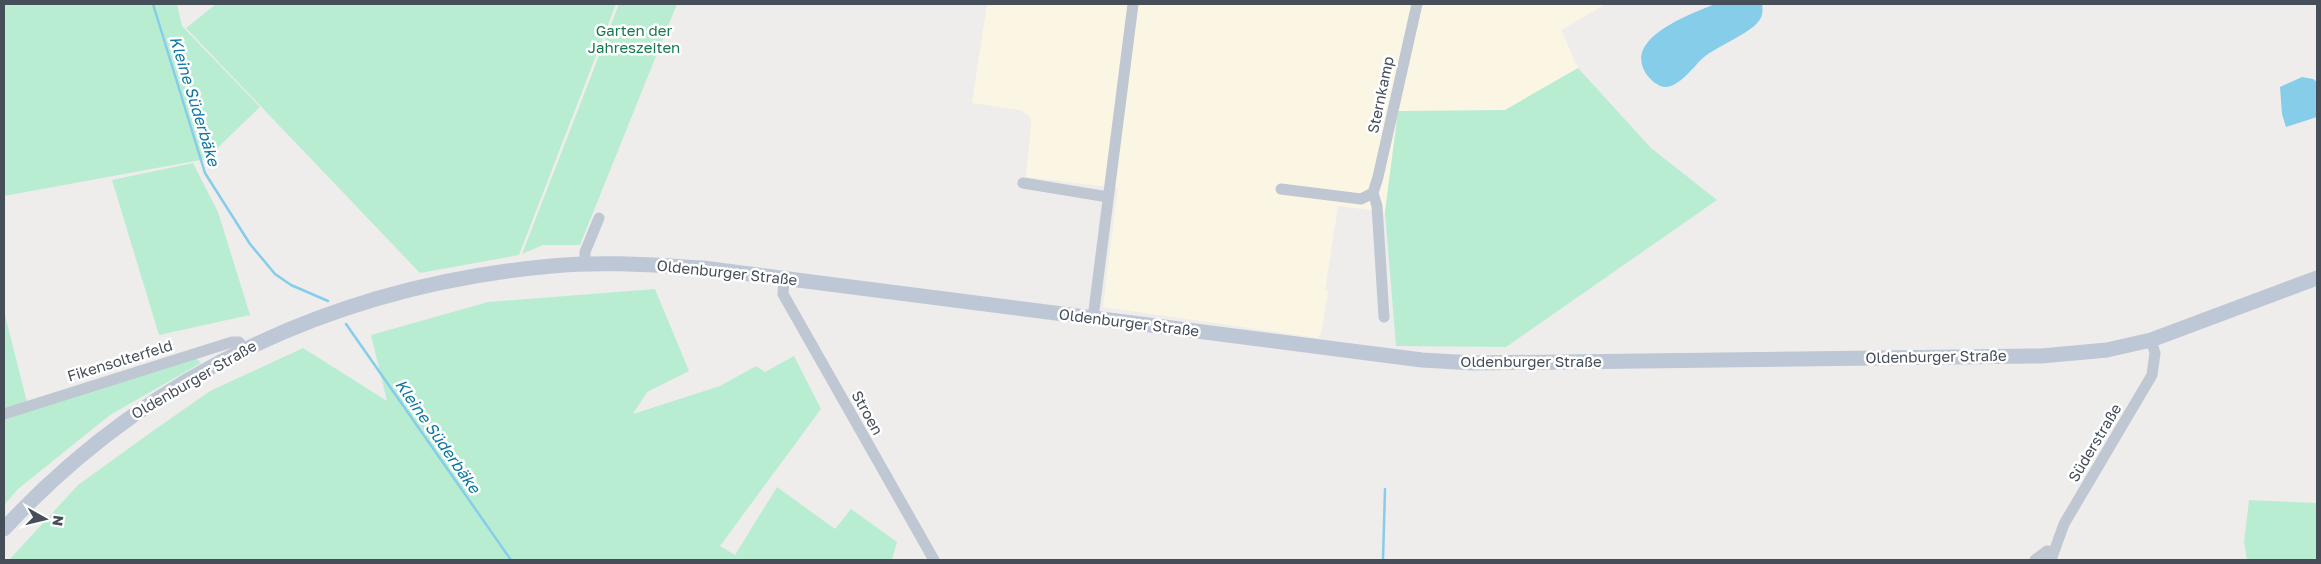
<svg xmlns="http://www.w3.org/2000/svg" width="2321" height="564" font-family="'Golos Text',sans-serif">
  <style>
    .commercial { fill: #fbf6e4 }
    .green { fill: #b9edd2 }
    .water { fill: #86cdea }
    .lines { fill: none; stroke-linecap: round; stroke-linejoin: round }
    .stream { stroke: #86cdea; stroke-width: 2.5 }
    .street { stroke: #bfc7d2; stroke-width: 11 }
    .secondary { stroke: #bec7d5; stroke-width: 15 }
    .labels { text-anchor: middle; stroke-width: 5; stroke-linejoin: round; paint-order: stroke }
    .park-label { font-size: 15px; fill: #177950; stroke: #fff }
    .street-label { font-size: 15px; fill: #454e59; stroke: #fff }
    .water-label { font-size: 16px; font-style: italic; fill: #0d77a4; stroke: #fff }
  </style>
  <rect width="100%" height="100%" fill="#efecec"/>
  <path class="commercial" d="M987 4H1606L1561 30 1578 68 1505 110 1398 112 1385 212 1338 206 1325 290 1328 291 1322 330 1318 338 1103 307 1118 188 1026 177 1031 125 1030 116 1020 110 972 103Z"/>
  <path class="green" d="M4 4H177L182 26 260 107 206 159 4 196Z
    M216 4H616L519 255 420 273 186 28Z
    M619 4H677L580 245H543L522 254Z
    M1578 68 1651 148 1717 200 1506 347 1396 346 1385 212 1398 111 1505 110Z
    M193 163 218 212 250 315 159 335 112 180Z
    M655 289 689 371 647 392 633 414 720 386 756 366 765 372 794 356 821 409 720 546 735 555 777 487 835 529 851 509 897 542 892 560H9L78 485 150 433 210 391 303 348 387 401 371 335 488 302Z
    M4 311 27 402 4 410Z
    M196 358 201 363 110 415 18 489 4 505V417Z
    M2249 500 2317 503V560H2247L2244 542Z"/>
  <path class="water" d="M1715 4H1762C1763 10 1763 17 1758 22 1750 33 1718 46 1704 57 1694 66 1679 87 1666 87 1658 87 1649 79 1645 72 1625 37 1691 14 1715 4Z
    M2302 77 2313 79 2317 82V117L2286 127 2282 114 2280 87Z"/>
  <g class="lines">
    <path class="stream" d="M153 4 205 173 250 244 275 274 291 285 328 301
      M346 324 511 560
      M1383 560 1385 489"/>
    <path class="street" d="M1023 183 1108 197
      M1281 189 1361 199 1373 193 1378 177 1417 4
      M1373 193 1377 206 1384 317
      M585 264V252L599 218
      M784 278 783 294 934 560
      M1093 318 1133 4
      M4 414 232 342H239L244 349
      M2035 560 2047 551 2053 552
      M2051 560 2064 524 2152 375 2155 353 2151 340"/>
    <path class="secondary" d="M4 529C149 372 340 285 552 266 602 261 653 265 703 268L1422 360 1474 363 2041 356 2107 350 2151 340 2317 278"/>
  </g>
  <g class="labels">
    <g class="park-label">
      <text x="634" y="36">Garten der<tspan x="634" dy="17">Jahreszeiten</tspan></text>
    </g>
    <g class="street-label">
      <text transform="translate(1381 95) rotate(-78)" y="5">Sternkamp</text>
      <text transform="translate(727 273) rotate(6)" y="5">Oldenburger Straße</text>
      <text transform="translate(1129 323) rotate(7)" y="5">Oldenburger Straße</text>
      <text transform="translate(1936 357) rotate(-1)" y="5">Oldenburger Straße</text>
      <text transform="translate(120 361) rotate(-17)" y="5">Fikensolterfeld</text>
      <text x="1531" y="367">Oldenburger Straße</text>
      <text transform="translate(194 380) rotate(-30)" y="5">Oldenburger Straße</text>
      <text transform="translate(867 413) rotate(61)" y="5">Stroen</text>
      <text transform="translate(2095 443) rotate(-59)" y="5">Süderstraße</text>
    </g>
    <g class="water-label">
      <text transform="translate(195 101) rotate(73)" y="6">Kleine Süderbäke</text>
      <text transform="translate(438 436) rotate(55)" y="6">Kleine Süderbäke</text>
    </g>
  </g>
  <rect width="2321" height="564" fill="none" stroke="#454e59" stroke-width="10"/>
  <g transform="translate(45 519) rotate(98)" stroke="#ffffff" stroke-width="4" paint-order="stroke">
  <path d="M0-4L9 19L0 12L-9 19Z" fill="#454e59"/>
  <text y="-8" font-size="14" font-weight="bold" text-anchor="middle" fill="#454e59">N</text>
  </g>
</svg>
